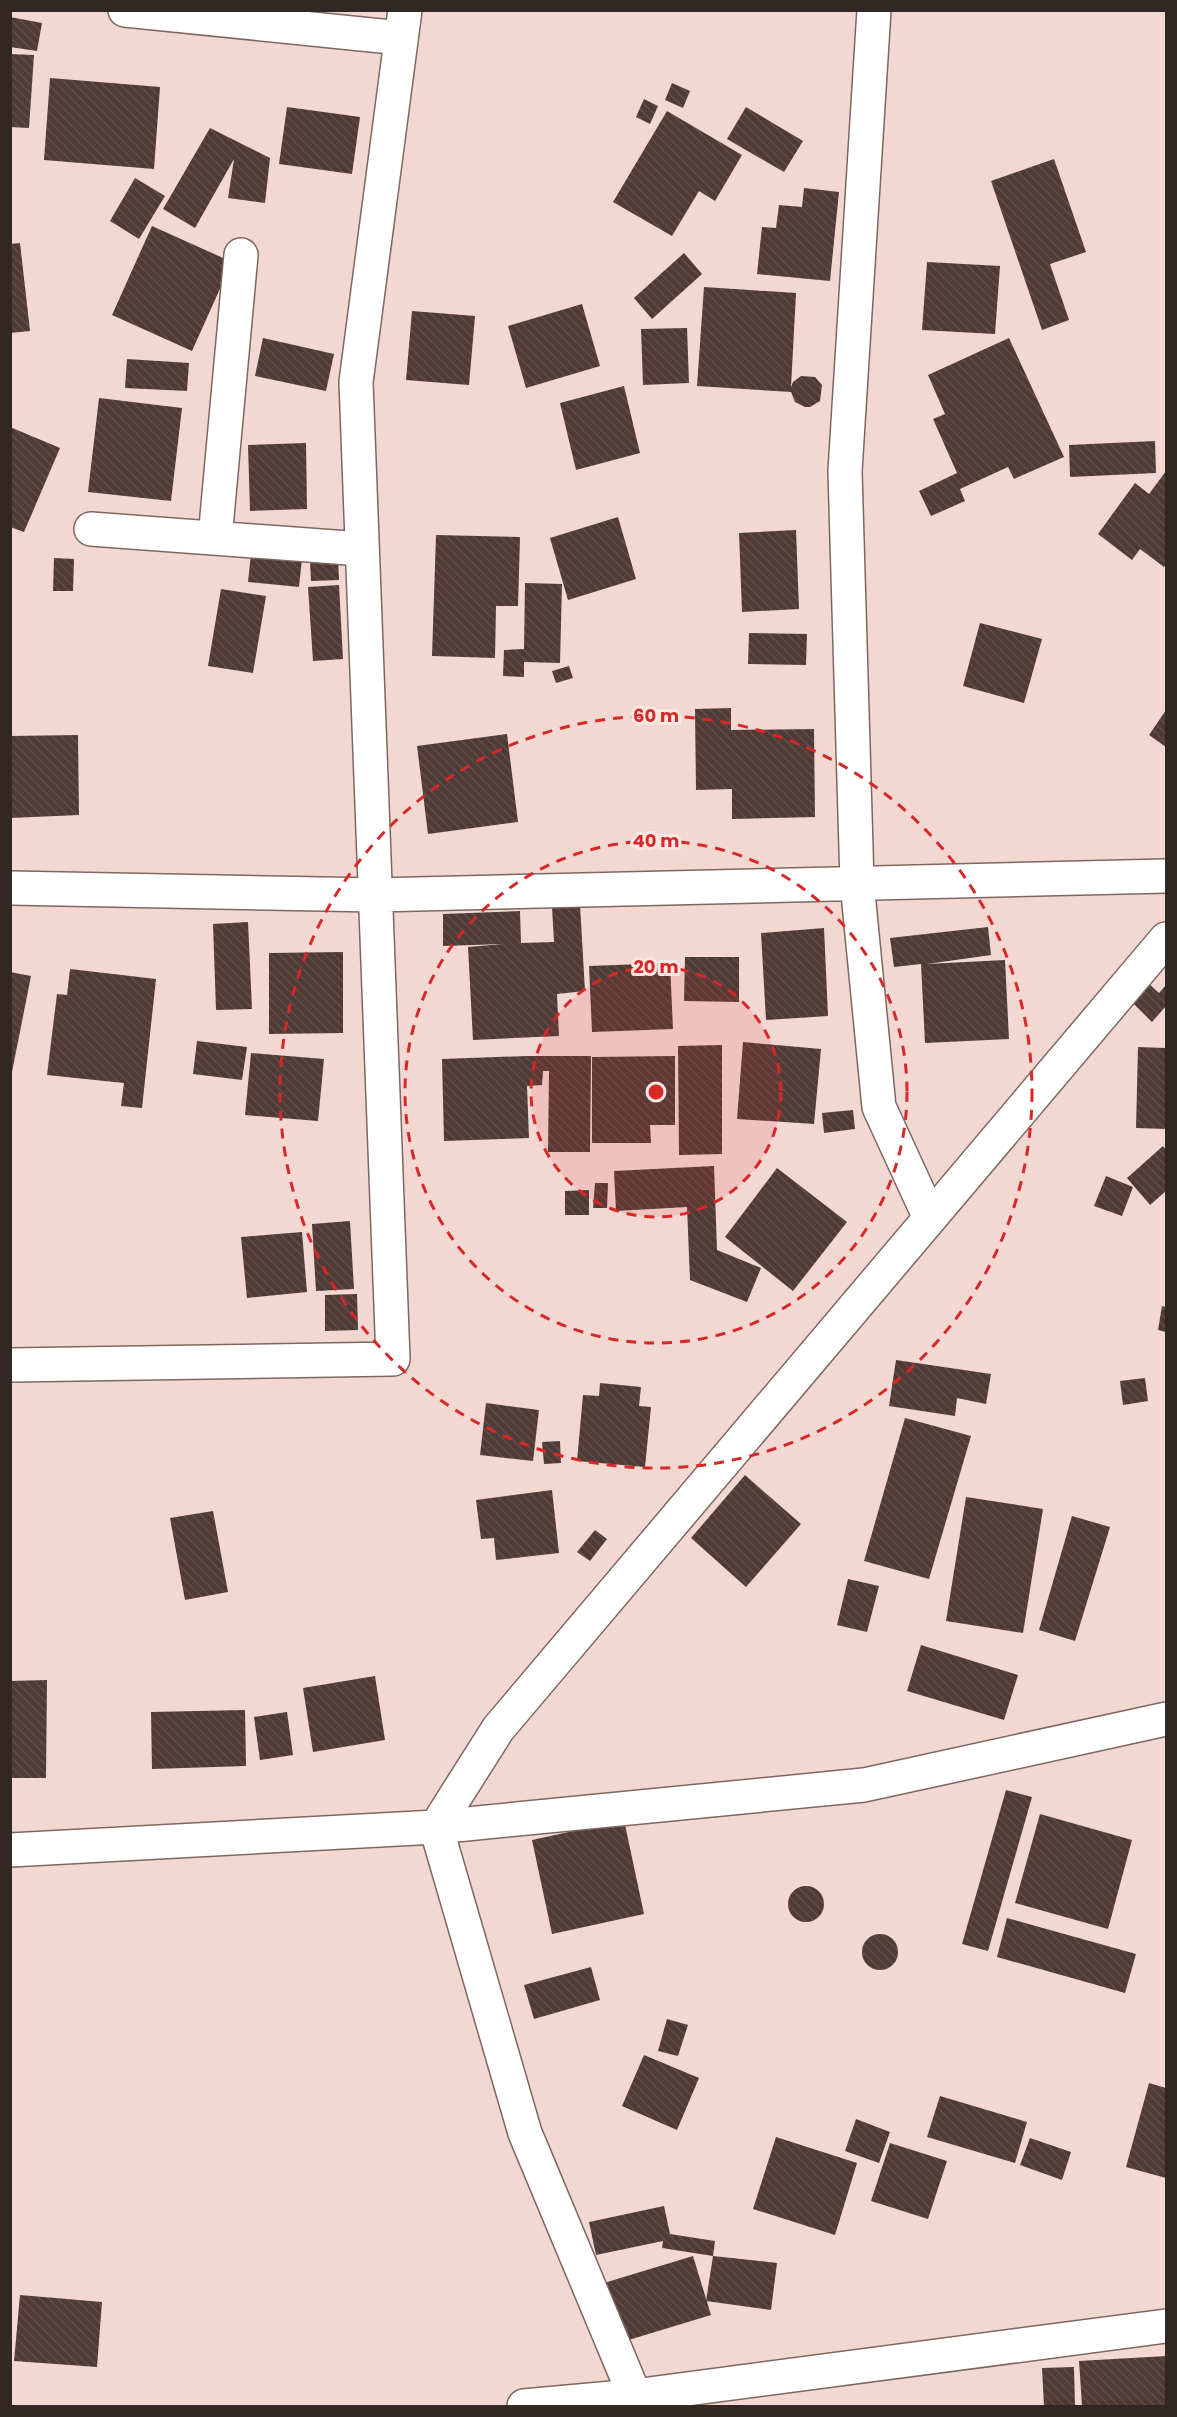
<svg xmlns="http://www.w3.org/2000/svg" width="1177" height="2417" font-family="Poppins,sans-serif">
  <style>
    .building { fill: url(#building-back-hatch) }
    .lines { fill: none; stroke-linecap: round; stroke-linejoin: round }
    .street-casing { stroke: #7e6761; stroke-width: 36 }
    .street { stroke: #fff; stroke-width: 33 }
    .ring { fill: none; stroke: #d62828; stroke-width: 3; stroke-dasharray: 10 8 }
    .centre { fill: #d62828; stroke: #fde7e2; stroke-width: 3 }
    .ring-label { font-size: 18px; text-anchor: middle; font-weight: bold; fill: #d62828; stroke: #fde7e2; stroke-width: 6; stroke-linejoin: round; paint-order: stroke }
  </style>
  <defs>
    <pattern id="building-back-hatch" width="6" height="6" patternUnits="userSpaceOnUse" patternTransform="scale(1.5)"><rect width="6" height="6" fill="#4f3a35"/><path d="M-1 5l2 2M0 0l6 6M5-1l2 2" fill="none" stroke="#604e4a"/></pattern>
  </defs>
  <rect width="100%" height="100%" fill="#f3d8d2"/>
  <path class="building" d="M10 17 42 23 37 51 10 47Z
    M10 54 34 55 29 128 10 127Z
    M50 78 160 87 154 169 44 160Z
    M672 83 690 91 683 108 665 100Z
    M644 99 658 106 650 124 636 117Z
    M287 107 360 117 352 174 279 164Z
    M746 107 803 141 784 172 727 139Z
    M667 111 742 155 715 201 699 191 672 236 613 202Z
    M210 128 270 158 265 203 228 198 234 159 195 228 163 209Z
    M1054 159 1086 252 1050 264 1069 320 1042 330 991 181Z
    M135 178 165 196 139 239 110 221Z
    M804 188 839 192 830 281 757 274 762 227 776 228 779 205 802 207Z
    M152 226 232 262 192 351 112 315Z
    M20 243 30 331 10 333V244Z
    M684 253 702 274 652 319 634 298Z
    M927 262 1000 266 995 334 922 330Z
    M704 287 796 293 791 387 793 382 801 376 815 377 822 385 820 401 810 407H805L795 402 791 392 697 386Z
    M582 304 600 366 526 388 508 326Z
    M412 311 475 316 469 385 406 380Z
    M687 328 689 383 643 385 641 329Z
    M263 338 334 354 326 391 255 376Z
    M1009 338 1064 457 1014 479 1008 467 960 489 965 501 931 516 919 491 957 473 933 419 945 414 928 375Z
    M127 359 189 363 187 391 125 388Z
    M624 386 640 453 576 470 560 403Z
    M99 398 182 408 171 501 88 492Z
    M10 427 60 448 24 532 10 527Z
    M1155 441 1156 473 1070 477 1069 445Z
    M306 443 307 509 250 511 248 445Z
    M1166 471V564L1164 567 1140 549 1132 560 1098 534 1135 483 1149 494Z
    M618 517 636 579 568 600 550 538Z
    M796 530 799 609 742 612 739 533Z
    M436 535 520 537 518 606H496L495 658 432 656Z
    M251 554 302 559 299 587 248 582Z
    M54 558 74 559 73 591H53Z
    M338 559 339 580 311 581 310 561Z
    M525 583 562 584 560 663 524 662V677L503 676 504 650 524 649Z
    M339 585 343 659 313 661 308 587Z
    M221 589 266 596 253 673 208 666Z
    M980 623 1042 639 1024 703 963 686Z
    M749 633 807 634 806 665 748 664Z
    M569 666 573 678 556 683 552 671Z
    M731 708V730L814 729 815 817 732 819V789L696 790 695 709Z
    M1166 710V747L1149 735Z
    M507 734 518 822 428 834 417 746Z
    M78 735 79 815 10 818V736Z
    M580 905 585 991 557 994 559 1036 473 1040 468 947 503 944 443 946V914L520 911 521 943 554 942 552 907Z
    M248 922 252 1009 216 1010 213 924Z
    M988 927 991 955 927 964 1005 960 1009 1039 925 1043 921 964 894 967 890 938Z
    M824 928 828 1016 766 1020 761 933Z
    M343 952V1033L269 1034V953Z
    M685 957H739V1002L684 1001Z
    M670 963 673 1029 592 1032 589 966Z
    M70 969 156 979 142 1108 121 1106 124 1083 47 1075 57 994 67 995Z
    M10 972 31 976 12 1072H10Z
    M1148 983 1159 993 1166 985V1006L1152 1022 1131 1001Z
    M197 1041 247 1047 242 1080 193 1074Z
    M743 1042 821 1049 814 1124 737 1119Z
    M722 1045V1154L679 1155 678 1046Z
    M1138 1047 1166 1048V1129L1136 1128Z
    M251 1053 324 1059 318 1121 245 1115Z
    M527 1056H591L590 1152H548L549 1071H543L542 1085 527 1086 529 1138 444 1141 442 1059Z
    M675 1056V1125H650L651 1143H592V1057Z
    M853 1110 855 1129 824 1133 822 1113Z
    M1163 1146 1166 1150V1191L1150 1205 1127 1178Z
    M714 1166 717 1250 761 1268 747 1302 690 1280 687 1207 616 1211 614 1171Z
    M777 1168 847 1222 793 1291 725 1237Z
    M1106 1176 1133 1187 1122 1216 1094 1206Z
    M595 1183H608L607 1208H593Z
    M589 1190V1215H565V1191Z
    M350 1221 354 1289 316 1291 312 1224Z
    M302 1232 307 1292 247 1298 241 1237Z
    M357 1294 358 1330 325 1331V1295Z
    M1162 1306 1166 1307V1332L1158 1330Z
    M896 1360 991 1374 986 1404 957 1398 955 1416 889 1406Z
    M1145 1378 1148 1401 1123 1405 1120 1381Z
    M600 1383 641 1387 639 1406 651 1407 645 1467 577 1461 583 1395 599 1396Z
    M486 1403 539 1410 533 1461 480 1455Z
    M905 1418 971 1436 929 1579 864 1561Z
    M560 1441 561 1463 544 1464 542 1442Z
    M745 1475 801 1524 746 1587 691 1538Z
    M552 1490 559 1553 496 1560 494 1538 481 1539 476 1500Z
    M966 1497 1043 1509 1023 1633 946 1621Z
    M213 1511 228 1592 185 1600 170 1518Z
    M1072 1516 1110 1527 1075 1641 1039 1630Z
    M595 1530 607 1539 590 1561 577 1552Z
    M848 1579 879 1586 867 1632 837 1625Z
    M921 1645 1018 1675 1004 1720 907 1691Z
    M375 1676 385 1740 313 1752 303 1688Z
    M47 1680 46 1778H10V1681Z
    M245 1710 246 1766 152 1769 151 1712Z
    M287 1712 293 1755 260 1760 254 1717Z
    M1006 1790 1032 1797 988 1951 962 1944Z
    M1040 1814 1132 1840 1108 1929 1015 1903Z
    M624 1820 644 1914 552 1934 532 1840Z
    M788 1904a18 18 0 1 1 36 0a18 18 0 1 1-36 0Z
    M1007 1918 1136 1954 1125 1993 997 1957Z
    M862 1952a18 18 0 1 1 36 0a18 18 0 1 1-36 0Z
    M591 1967 600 2000 534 2019 524 1985Z
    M667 2019 688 2025 678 2056 658 2051Z
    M644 2055 699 2078 677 2130 622 2106Z
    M1149 2083 1166 2088V2178L1126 2167Z
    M940 2096 1027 2122 1015 2163 927 2137Z
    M856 2119 890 2132 879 2163 845 2151Z
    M776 2137 857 2163 835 2235 753 2209Z
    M1030 2138 1071 2152 1062 2180 1020 2165Z
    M890 2143 947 2161 928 2219 871 2201Z
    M664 2206 670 2234 715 2241 713 2256 662 2248 663 2241 596 2255 589 2222Z
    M693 2256 711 2315 622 2342 604 2283Z
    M713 2256 777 2263 771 2310 706 2301Z
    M20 2295 102 2302 97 2367 14 2361Z
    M1166 2356V2406H1082L1079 2361Z
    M1074 2367 1075 2406H1044L1042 2368Z"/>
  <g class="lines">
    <defs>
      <path id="street" d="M125 10 401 38
        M874 10 845 471 857 883 879 1107 930 1218
        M91 529 362 549
        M215 538 241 255
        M10 888 376 895 1166 876
        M10 1365 393 1359 356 382 405 10
        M10 1850 436 1827 864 1785 1166 1719
        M524 2406 634 2396 1166 2326
        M639 2406 525 2133 436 1827 498 1729 1166 939"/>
    </defs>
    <use href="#street" class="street-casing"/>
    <use href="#street" class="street"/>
  </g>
  <circle cx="656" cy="1092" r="125" fill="#d62828" fill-opacity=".12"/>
  <g class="ring">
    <circle cx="656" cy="1092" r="125"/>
    <circle cx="656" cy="1092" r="251"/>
    <circle cx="656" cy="1092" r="376"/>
  </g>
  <circle cx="656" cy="1092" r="9" class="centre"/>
  <g class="ring-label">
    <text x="656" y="722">60 m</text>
    <text x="656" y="847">40 m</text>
    <text x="656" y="973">20 m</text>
  </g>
  <rect width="1177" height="2417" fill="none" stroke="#312725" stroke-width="24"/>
</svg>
